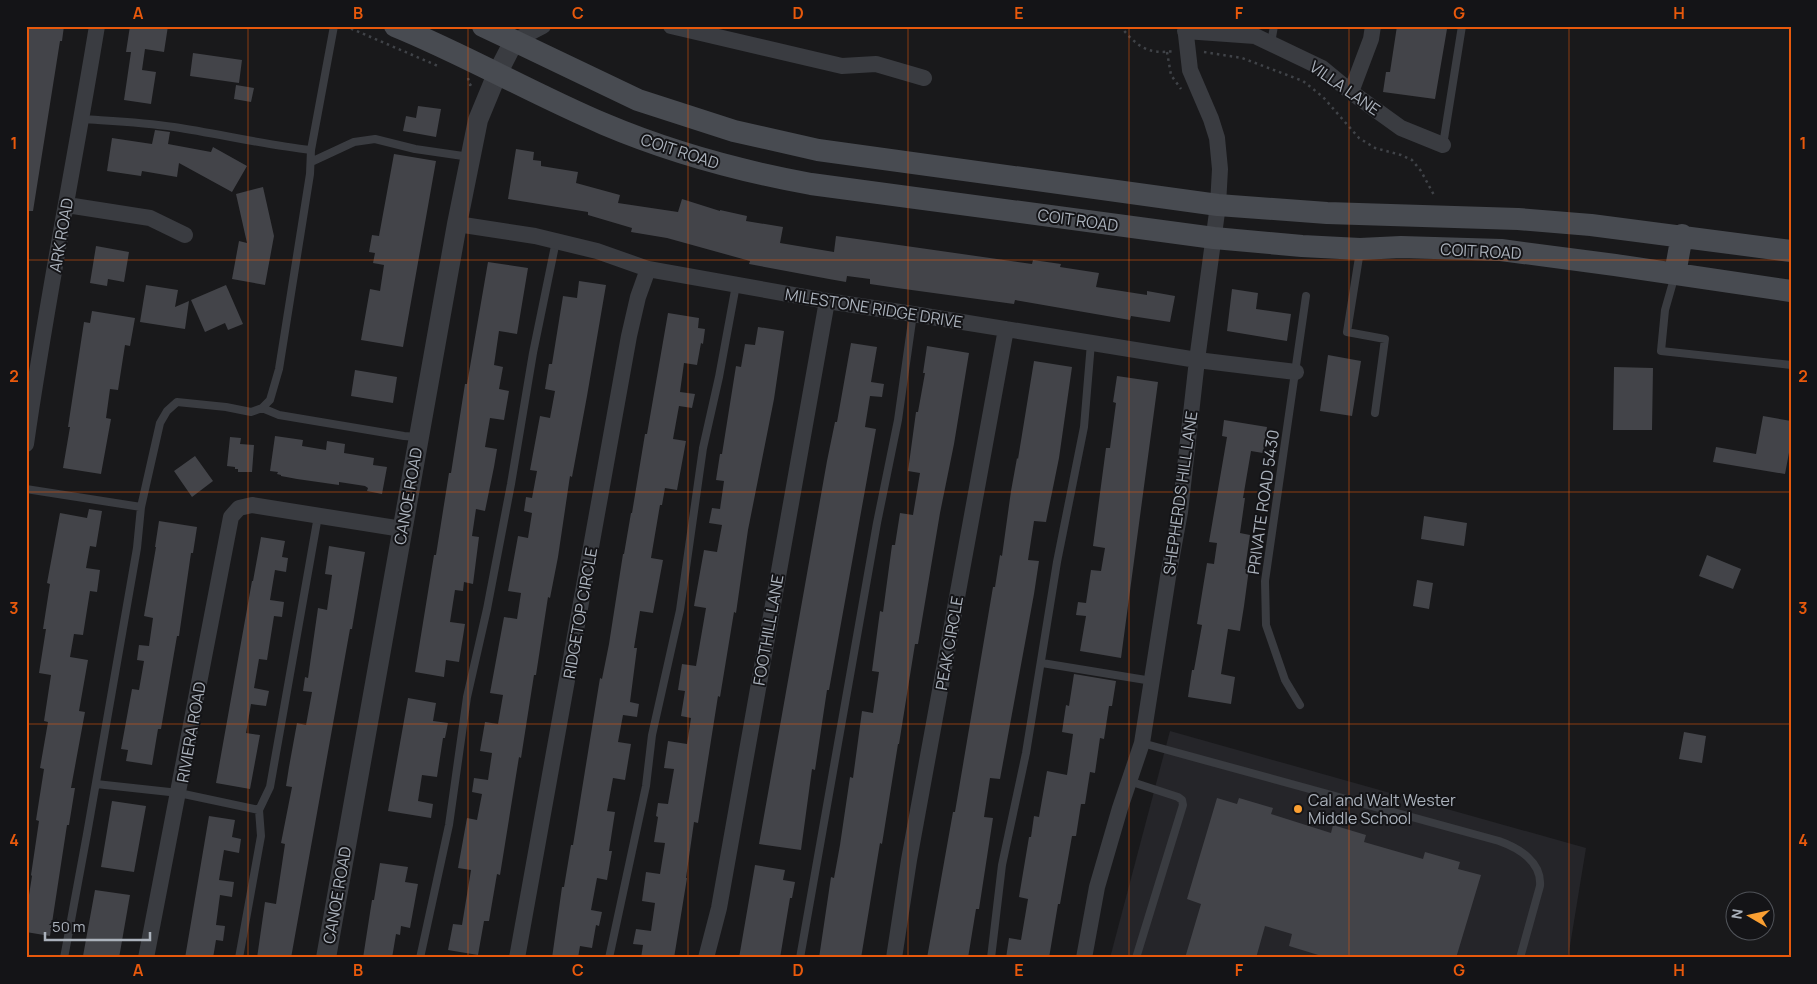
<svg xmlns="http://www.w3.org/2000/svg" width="1817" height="984" font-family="Manrope,sans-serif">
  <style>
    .built { fill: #252529 }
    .building { fill: #434449 }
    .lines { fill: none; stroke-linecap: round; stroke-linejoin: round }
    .path { stroke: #404348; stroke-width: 2.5; stroke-dasharray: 2.5 4; stroke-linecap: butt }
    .service { stroke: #3a3c41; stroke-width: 8 }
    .minor { stroke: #3a3c41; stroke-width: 16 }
    .tertiary { stroke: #3a3c41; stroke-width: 20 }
    .secondary { stroke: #484b51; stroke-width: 22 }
    .grid { fill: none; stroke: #e8590c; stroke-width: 1; stroke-opacity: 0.55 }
    .poi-dot { fill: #fa9f32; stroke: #141417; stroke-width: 2 }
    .labels { text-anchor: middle; stroke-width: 4; stroke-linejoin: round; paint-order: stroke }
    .street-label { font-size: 16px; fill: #abb2bc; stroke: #141417 }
    .poi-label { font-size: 16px; fill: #abb2bc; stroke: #141417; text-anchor: start }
    .neatline { fill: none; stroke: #e8590c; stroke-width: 2 }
    .grid-label { font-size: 16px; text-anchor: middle; font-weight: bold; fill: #e8590c }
  </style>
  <rect width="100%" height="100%" fill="#19191b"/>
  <path class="built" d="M1170 731 1586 848 1568 958H1110Z"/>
  <path class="building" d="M26 26H64L62 41H60L33 211H26Z
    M130 26H168L164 52 145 49 142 70 156 72 151 104 124 100 131 52H126Z
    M1397 26H1431L1447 29 1435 99 1383 92 1386 72H1390Z
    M193 53 242 60 239 83 190 76Z
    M236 85 254 88 251 102 234 99Z
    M418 106 441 109 436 137 403 131 406 116 416 118Z
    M155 130 170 132 168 144 211 152 213 147 247 166 232 192 179 163 177 177 142 171 141 176 107 171 112 138 152 144Z
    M516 149 534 152 533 160 541 161V166L578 172 576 183 620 195 618 203 678 212 682 199 720 211V210L747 216 746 221 783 227 780 243 834 252 836 236 1032 264 1033 260 1061 264 1060 267 1099 273 1096 287 1147 295V291L1175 296 1170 322 1131 316 1130 320 1015 300 1014 304 897 288 870 284V279L847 276 846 282 829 279 749 264 750 261 667 238 631 232 632 228 588 215V212L508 199Z
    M394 154 436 161 403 347 361 340 370 289 380 291 384 265 373 263 375 253 369 252 372 235 379 236Z
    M263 187 274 236 265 285 232 279 239 241 247 243 236 194Z
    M96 246 129 252 124 282 108 279 107 286 90 283Z
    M488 262 528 268 517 334 499 331 494 365 503 367 499 389 509 391 504 420 490 418 485 447 497 449 494 467 485 511 476 509 472 536 479 537 473 584 464 582 463 591 455 590 450 622 465 624 459 662 446 660 444 677 415 672 434 555H436L449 473H451L465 384H467Z
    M579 281 606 285 587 396 572 477 570 476 558 557 550 598 548 597 536 675H534L521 758 519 757 500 875 497 874 489 921H484L478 955 448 950 453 924 462 925 471 870 458 868 467 818 477 820 482 794 472 792 474 778 488 780 492 753 480 751 485 722 498 724 503 695 490 693 504 617 517 619 521 593 508 591 518 536 528 538 532 513 524 511 526 497 532 498 537 471 530 470 540 416 550 418 555 391 545 389 549 364H552L563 296 577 298Z
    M146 285 178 290 175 307 189 301 185 329 140 322Z
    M226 285 243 324 228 330 225 323 205 332 191 300Z
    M1232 289 1258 293 1256 309 1291 314 1287 341 1227 331Z
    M92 311 135 318 130 346 125 345 118 390 110 389 106 418 111 419 101 474 63 468 70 427H68L84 322 90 323Z
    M668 313 699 318 698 328 705 329 703 344 701 343 697 365 684 363 680 392 695 394 692 408 679 406 673 439 686 441 677 490 665 488 662 505H660L651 558 663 560 653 613 640 611 634 648H637L630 702 639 704 637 717 623 715 618 742 631 744 625 780 613 778 607 811 615 812 609 851H612L607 880 597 878 591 910 602 912 599 926 596 925 592 948 580 946 578 958H552L562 887H564L571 845H573L600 678 602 679 609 644 623 554H624L631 513H632L645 434H647Z
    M758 327 784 331 774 399 748 530 736 613 734 612 720 697 718 696 698 823 694 822 686 878H687L674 958H641L643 945 633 944 636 929 651 931 655 903 642 901 646 872 660 874 665 843 654 842 658 817 656 816 658 803 668 804 674 769 664 768 668 741 687 744 691 718 681 716 685 691 678 690 682 664 696 666 706 608 694 606 704 550 717 552 722 525 709 523 712 508 720 509 724 481 716 480 720 454H722L736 366 741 367 745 344 755 345Z
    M851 343 877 347 871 382 884 384 882 397 870 396 865 427 876 429 829 690H827L815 770 812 769 801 850 759 844 827 461 835 422H837Z
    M927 346 969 353 954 444 940 513 918 644H915L899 744H898L882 844 880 843 861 958H819L831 877 834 878 840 845 850 777 853 778 862 711 873 713 879 672 872 671 880 611 883 612 892 545H895L900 513 913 515 920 473 908 471 916 412H918L925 373H923Z
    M1328 355 1361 361 1352 416 1320 411Z
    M1034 361 1072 367 1059 458 1046 522 1034 521 1028 560 1039 561 1034 594 1000 779 990 778 984 817 993 818 979 909H976L968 958H927L953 812H955L993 587H995L1000 555 1002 556 1011 491 1017 458 1018 459Z
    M1614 367 1653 368 1652 430H1613Z
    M355 370 397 377 393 403 351 396Z
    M1117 376 1158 382 1121 658 1080 651 1086 616 1076 615 1078 602 1086 603 1091 570 1101 571 1105 548 1093 546 1106 448H1110L1116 403 1113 402Z
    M1763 416 1791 421V442L1785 474 1713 462 1716 447 1756 454Z
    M1224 420 1267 427 1263 453 1251 451 1243 498H1245L1240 533 1250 535 1245 569H1249L1244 606 1240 631 1228 629 1221 674 1235 677 1231 704 1188 697 1192 670H1194L1202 625 1197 624 1207 563 1214 564 1217 543 1209 542 1227 437 1222 436Z
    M275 436 303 440 302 446 326 450 327 441 345 444 344 453 374 458 373 465 387 467 382 494 367 491 368 488 365 486 339 482V485L297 479 281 476V475L277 474 278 472 270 471Z
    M230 437 241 438 240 444 254 445 252 472H238V469H235V467L227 466Z
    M195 456 213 481 192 497 174 471Z
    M89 509 102 511 96 547 90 546 86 568 100 570 97 592 90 591 83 635 74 634 70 657 88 660 79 711 85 712 71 788H75L69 825H67L50 936 26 932V914L32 876 31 875 39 821 36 820 44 769 40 768 48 722 44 721 51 675 39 673 46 629H43L50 584 47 583 60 513 87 518Z
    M1424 516 1467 523 1464 546 1421 539Z
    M159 521 197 527 193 553H191L179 636H177L161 729H158L152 765 126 761 128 750 121 749 132 689 139 690 144 661 137 660 139 645 149 646 153 618 144 616 156 547H155Z
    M261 537 285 541 282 557 288 558 286 572 275 570 270 600 284 602 282 617 274 616 267 660 259 659 254 688 269 691 266 706 251 704 246 733 260 735 250 789 216 783 252 581H253Z
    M329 546 365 552 352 629H350L291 958H257L265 902 276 904 285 844 281 843 292 787 286 786 289 767 297 723 306 725 312 692 303 691 305 677 308 678 318 608 327 610 332 575 325 574Z
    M1707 555 1741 569 1733 589 1699 576Z
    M1417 580 1433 583 1429 609 1413 606Z
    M1074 674 1116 681 1112 706H1109L1104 739 1100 738 1095 773 1090 772 1085 804H1081L1076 836H1072L1060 904H1058L1049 958H1006L1009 938 1021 940 1028 899 1019 897 1029 837H1031L1034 816 1039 817 1047 771 1067 775 1073 734 1062 732 1066 705 1069 706Z
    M408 698 436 703 433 721 448 723 445 738H443L437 777 422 775 418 801 433 804 431 818 388 811Z
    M1684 732 1706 736 1702 763 1679 759Z
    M1217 798 1237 804 1239 798 1273 808 1271 814 1331 833 1333 825 1366 835 1364 842 1423 859 1425 852 1460 862 1458 869 1481 875 1456 958H1328L1289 946 1292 934 1265 926 1256 958H1185L1201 904 1187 899Z
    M112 801 146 806 134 872 101 867Z
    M209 816 235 820 232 837 241 839 239 853 224 850 219 880 234 882 232 897 220 895 216 925 225 926 223 941 216 940 213 958H185Z
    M380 863 408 867 405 882 418 884 410 928 401 926 400 935 396 934 392 958H363L372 900H374Z
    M755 865 785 870 783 880 795 882 792 898H790L780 958H739Z
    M95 890 130 895 119 958H96L83 956Z"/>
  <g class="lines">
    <path class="path" d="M345 26 438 66
      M1120 26C1137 46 1147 55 1174 51
      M1167 52 1171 75 1181 89
      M1204 52 1242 58 1303 81 1323 97 1359 138 1375 148 1401 155 1412 160 1421 171 1435 197
      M468 78 470 85 474 82"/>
    <path class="service" d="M1271 43 1274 26
      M82 119C112 121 143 122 174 127 220 134 265 145 311 150
      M1443 145 1462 26
      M311 162 354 142 375 139 415 149 470 157
      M1360 251 1347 332 1385 339 1375 413
      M1675 275 1665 310 1661 351 1791 365
      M262 408 279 415 404 436 417 437
      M26 489 141 507
      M1042 663 1152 681
      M1300 705 1285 680 1266 625 1265 581 1306 296
      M1142 743 1499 841C1519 848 1542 862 1540 886L1520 958
      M1129 781 1178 797 1182 800 1183 805 1136 958
      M96 784 179 793 259 810
      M64 958 87 834 137 548 141 507 160 423 167 411 177 402 226 407 251 412 262 408 270 400 279 369 310 174 311 150 334 26
      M239 958 261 836 259 810 270 787 318 516
      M420 958 449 825 467 697 487 609 511 484 533 353 556 241
      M609 958 646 786 652 735 680 610 703 448 719 377 736 285
      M800 958 877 523 898 420 913 314
      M991 958 1002 865 1026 753 1057 562 1084 427 1091 343"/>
    <path class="minor" d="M671 26 842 66 876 64 924 78
      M1185 31 1255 36 1322 68 1351 92 1401 128 1443 145
      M514 41 543 26
      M1351 92 1371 39 1373 26
      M67 205 150 218 185 235
      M457 224 535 236 597 251 648 269 827 301 913 314 1197 360 1296 372
      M26 444C46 304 74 166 97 26
      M146 958 231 517 239 508 252 505 402 529
      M517 958 629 336 638 297 648 269
      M706 958 719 908 827 301
      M894 958 909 860 1006 329
      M1084 958 1097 887 1120 808 1142 743 1168 577 1180 512 1197 360 1218 205 1220 169 1217 138 1211 119 1190 70 1185 26"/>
    <path class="tertiary" d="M326 958 457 224 478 120 497 74 514 41"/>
    <path class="secondary" d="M395 26C466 55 533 94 604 124 670 152 740 171 811 184L1214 238 1302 246 1360 249 1401 247 1501 250 1615 265 1791 291
      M483 26 638 100 734 131 818 150 1218 205 1327 213 1518 219 1591 225 1791 251
      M1675 274 1682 235"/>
  </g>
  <path class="grid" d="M248 26V958M468 26V958M688 26V958M908 26V958M1129 26V958M1349 26V958M1569 26V958M26 260H1791M26 492H1791M26 724H1791"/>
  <circle class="poi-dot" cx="1298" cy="809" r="5"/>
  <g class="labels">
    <g class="street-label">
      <text transform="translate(1345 88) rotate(35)" y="6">VILLA LANE</text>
      <text transform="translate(680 151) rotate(18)" y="6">COIT ROAD</text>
      <text transform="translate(1078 220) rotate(8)" y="6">COIT ROAD</text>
      <text transform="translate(61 235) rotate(-80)" y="6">ARK ROAD</text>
      <text transform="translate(1481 251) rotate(3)" y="6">COIT ROAD</text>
      <text transform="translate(874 308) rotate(9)" y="6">MILESTONE RIDGE DRIVE</text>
      <text transform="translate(1180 493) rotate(-82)" y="6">SHEPHERDS HILL LANE</text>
      <text transform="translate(408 496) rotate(-80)" y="6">CANOE ROAD</text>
      <text transform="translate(1263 502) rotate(-82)" y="6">PRIVATE ROAD 5430</text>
      <text transform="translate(580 613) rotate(-80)" y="6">RIDGETOP CIRCLE</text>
      <text transform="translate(768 630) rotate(-80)" y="6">FOOTHILL LANE</text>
      <text transform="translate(949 643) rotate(-80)" y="6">PEAK CIRCLE</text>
      <text transform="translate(191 732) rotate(-80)" y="6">RIVIERA ROAD</text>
      <text transform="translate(337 895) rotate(-80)" y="6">CANOE ROAD</text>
    </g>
    <g class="poi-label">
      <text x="1308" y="806">Cal and Walt Wester<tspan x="1308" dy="18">Middle School</tspan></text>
    </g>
  </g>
  <rect width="1817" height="984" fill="none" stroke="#141417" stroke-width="55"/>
  <g transform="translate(1750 916) rotate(279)"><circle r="24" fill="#141417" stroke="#505359"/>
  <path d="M0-4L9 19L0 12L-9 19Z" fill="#fa9f32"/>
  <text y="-8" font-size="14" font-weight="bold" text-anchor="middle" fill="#abb2bc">N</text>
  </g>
  <path d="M45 932v8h105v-8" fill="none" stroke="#abb2bc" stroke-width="2.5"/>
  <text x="52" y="932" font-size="15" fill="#abb2bc" stroke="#141417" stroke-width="4" paint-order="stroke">50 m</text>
  <rect x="28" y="28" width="1762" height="928" class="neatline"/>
  <g class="grid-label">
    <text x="138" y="19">A</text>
    <text x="358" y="19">B</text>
    <text x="578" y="19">C</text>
    <text x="798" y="19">D</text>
    <text x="1019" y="19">E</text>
    <text x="1239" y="19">F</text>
    <text x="1459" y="19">G</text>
    <text x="1679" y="19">H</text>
    <text x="14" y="149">1</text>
    <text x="1803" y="149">1</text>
    <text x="14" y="382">2</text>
    <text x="1803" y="382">2</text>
    <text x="14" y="614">3</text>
    <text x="1803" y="614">3</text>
    <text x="14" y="846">4</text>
    <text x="1803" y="846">4</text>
    <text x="138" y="976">A</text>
    <text x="358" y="976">B</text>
    <text x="578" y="976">C</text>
    <text x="798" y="976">D</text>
    <text x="1019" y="976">E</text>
    <text x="1239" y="976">F</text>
    <text x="1459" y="976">G</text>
    <text x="1679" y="976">H</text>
  </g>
</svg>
